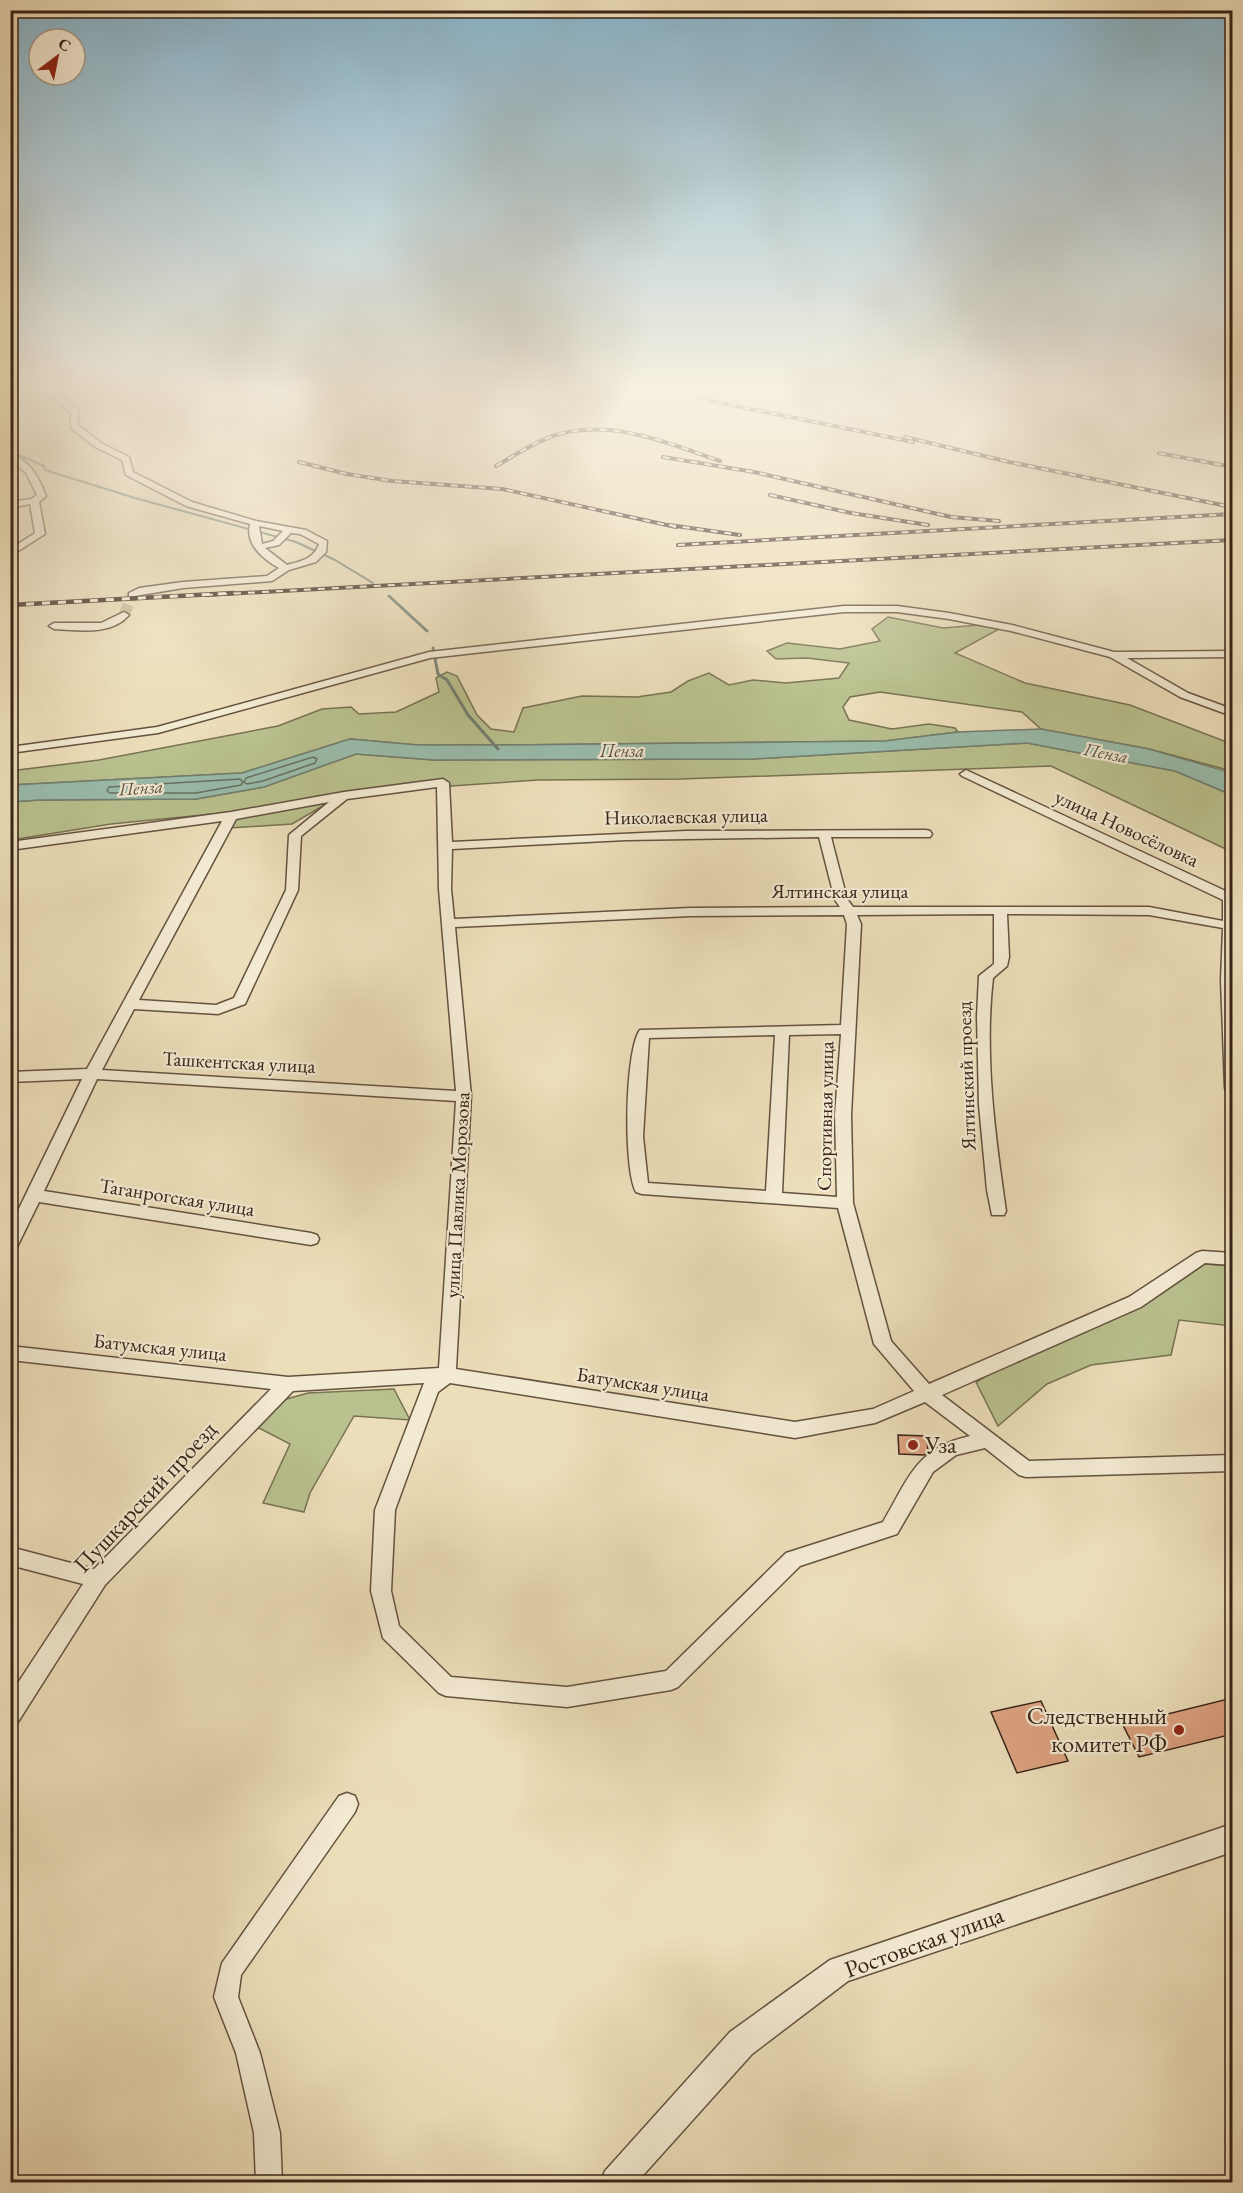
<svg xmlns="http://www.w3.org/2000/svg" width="1243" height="2193" font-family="'EB Garamond',serif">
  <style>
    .green { fill: #b9c18e; stroke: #787253; stroke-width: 1.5 }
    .water { fill: #99bcab; stroke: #727f70; stroke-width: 1.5 }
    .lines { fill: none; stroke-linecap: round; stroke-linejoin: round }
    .shore { stroke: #687062; stroke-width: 1.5 }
    .stream-far1 { stroke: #727f70; stroke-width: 2 }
    .stream { stroke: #727f70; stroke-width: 3 }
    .building { fill: #dea382; stroke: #372318; stroke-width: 1.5 }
    .minor-tunnel { stroke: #c8b999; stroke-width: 11; stroke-dasharray: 11 5; stroke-linecap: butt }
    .minor-casing { stroke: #645240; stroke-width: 3 }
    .tertiary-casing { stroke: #645240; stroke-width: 3 }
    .minor { fill: #f3ead2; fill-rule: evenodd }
    .tertiary { fill: #f3ead2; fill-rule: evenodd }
    .rail-far1-casing { stroke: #372318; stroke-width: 4 }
    .rail-casing { stroke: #372318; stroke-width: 4.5 }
    .rail-far1 { stroke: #f3ead2; stroke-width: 2; stroke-dasharray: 7; stroke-linecap: butt }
    .rail { stroke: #f3ead2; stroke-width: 3; stroke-dasharray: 8; stroke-linecap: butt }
    .poi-dot { fill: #8f2418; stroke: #f3ead2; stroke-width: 2 }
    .labels { text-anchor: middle; stroke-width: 4.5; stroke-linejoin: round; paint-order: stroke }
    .far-water-label { font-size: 18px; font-style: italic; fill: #545144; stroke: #f3ead2 }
    .street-label { font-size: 20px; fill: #372318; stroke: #f3ead2 }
    .near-poi-label { font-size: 24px; fill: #372318; stroke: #f3ead2; text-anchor: start }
    .near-street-label { font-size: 24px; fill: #372318; stroke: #f3ead2 }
  </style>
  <rect width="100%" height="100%" fill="#ecdeb9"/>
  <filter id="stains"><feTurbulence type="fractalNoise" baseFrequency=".00333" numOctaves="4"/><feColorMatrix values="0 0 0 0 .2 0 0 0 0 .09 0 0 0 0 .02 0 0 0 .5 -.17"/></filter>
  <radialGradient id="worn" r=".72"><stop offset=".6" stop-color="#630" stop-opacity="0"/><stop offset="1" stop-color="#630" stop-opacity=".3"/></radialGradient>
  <path class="green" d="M888 617 943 628 979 625 1001 628 955 653 1025 683 1130 705 1232 744V771L1149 749 1041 729 1022 712 880 692 850 697 843 707 849 720 892 729 929 724 955 728 958 732 885 741 503 745H418L350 739 242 773 11 785 10 771 99 760 278 726 322 709 351 707 359 714 396 712 439 692 436 678 447 672 457 676 477 715 491 729 514 732 523 708 582 696 637 697 671 692 688 681 709 673 729 685 753 680 786 683 839 678 849 663 807 658 776 659 767 651 787 643 840 649 880 641 872 629Z
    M1027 743 1175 771 1232 795V852L1051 766 681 779 538 780 451 786 445 780 345 793 292 824 230 828 232 812 111 824 11 840 10 802 39 800 196 799 264 787 356 754 434 760 753 759Z
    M1205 1264 1232 1266V1326L1179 1320 1171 1355 1091 1365 1047 1384 998 1426 976 1382 1016 1359 1140 1308Z
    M394 1389 410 1420 354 1416 310 1493 304 1512 263 1503 290 1444 257 1427 283 1400 308 1393Z"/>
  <path class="water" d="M1041 729 1149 749 1232 773V795L1175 771 1027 743 753 759 434 760 356 754 264 787 196 799 39 800 11 802V785L242 773 350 739 418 745H503L885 741 958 732Z"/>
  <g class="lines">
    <path class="shore" d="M313 757 317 759 315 763 263 781 247 784 244 782 246 778Z
      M240 779 243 782 241 785 196 793H110L107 791 109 787Z"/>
    <path class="stream-far1" d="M10 451 44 466 45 470 135 498 296 542 335 560 373 583"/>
    <path class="stream" d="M389 596 427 631
      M433 648 438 674 447 680 468 715 498 749"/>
  </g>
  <path class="building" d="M898 1435 927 1436 928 1452 924 1455 899 1454Z
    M1228 1699 1233 1708V1734L1139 1757 1123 1725Z
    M1041 1701 1068 1761 1017 1773 991 1712Z"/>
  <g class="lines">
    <path class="minor-tunnel" d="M124 615 132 595"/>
    <defs>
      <path id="minor" d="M40 386H49L78 410V425L101 443 129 457 133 472 192 502 256 521 306 530 327 541 326 552 316 562 289 570 272 581 183 588 129 597V593L139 588 183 582 267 576 279 568C263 559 245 544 250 524L186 506 126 475 122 460 95 447 71 428V413ZM259 526 283 531 273 541 262 544ZM291 533 300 534 319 544C314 559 301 561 287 565L265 548 279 545Z
        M10 454C30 460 39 478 46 496L39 502 45 534 15 553 12 552V548L35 533 30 504 10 508V502L31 499 37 495 26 473 10 459Z
        M844 606H897L949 613 1012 625 1114 652 1232 651V657L1127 658 1188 693 1232 709V716L1180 697 1110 657 1011 631 949 619 897 612H844L430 658 158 733 10 753V747L157 727 429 652Z
        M124 612 129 615C111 636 79 630 54 629L49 626 54 623H101Z
        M966 770 1232 894V1093L1227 1092 1225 1088 1221 980 1223 928 1149 915 1007 914 1009 957 1007 966 993 978C984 1054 995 1135 1006 1211L1004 1215H992L987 1190 979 1105 977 1016 979 976 994 964V914L857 915 861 924 851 1115 853 1203 891 1341 929 1384 1129 1297 1196 1253 1202 1251 1232 1253V1265L1205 1263 1141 1307 942 1395 1029 1461 1232 1455V1471L1026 1477 1019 1475 985 1448 956 1455 933 1472 897 1534 800 1566 678 1687 671 1690 567 1707 446 1696 439 1693 383 1638 371 1591 375 1510 424 1383 293 1391 105 1585 18 1722 10 1725V1695L83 1584 10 1565V1547L94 1569 271 1389 10 1360V1346L288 1377 439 1368 456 1101 97 1079 44 1191 311 1233 317 1235 319 1239 317 1243 311 1245 39 1202 16 1249 10 1251V1227L82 1079 10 1082V1072L87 1069 222 821 10 850V842L231 812 344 792 443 779 449 783 452 842 686 831 926 830 930 831 932 834 930 837H831L847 899 853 907H1149L1223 921V900L962 776 960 774ZM437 787 439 889 456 1091 102 1070 134 1009 218 1014 245 1004 298 890 301 836 347 799ZM329 802 289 835 286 890 234 998 216 1005 139 1000 236 819ZM819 837 835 900 840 907 690 908 454 919 451 889 452 849 626 840ZM844 915 847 924 841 1025 640 1030C625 1049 623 1169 636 1192L642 1194 838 1208 874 1344 914 1391 873 1409 795 1422 456 1369 471 1096 455 927 690 916ZM841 1034 835 1115 837 1197 782 1193 789 1035ZM775 1035 766 1191 648 1183 643 1137 649 1038ZM450 1383 795 1438 875 1423 925 1402 970 1436C916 1448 909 1478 883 1522L786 1553 666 1671 567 1687 451 1677 399 1626 391 1591 395 1510 438 1392Z
        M347 1793 355 1796 358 1804 355 1812 241 1975 238 1997 260 2053 280 2133 282 2182H256L254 2133 236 2053 214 1997 222 1963 339 1796Z"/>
      <path id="tertiary" d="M1232 1824V1852L848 1981 752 2054 637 2182H600L605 2171 730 2032 830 1960Z"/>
    </defs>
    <use href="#minor" class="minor-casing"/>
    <use href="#tertiary" class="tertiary-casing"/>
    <use href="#minor" class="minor"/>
    <use href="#tertiary" class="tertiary"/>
    <defs>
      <path id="rail-far1" d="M702 399 913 442
        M905 437 1009 462 1232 507
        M1159 453 1232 467
        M663 457 754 472 951 517 999 521
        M299 462 347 474 392 481 502 489 676 527
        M496 466C515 455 533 443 553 436 608 417 668 443 720 461
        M770 495 851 513 928 525
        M669 525 740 535
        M678 545 1232 514
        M206 595 1232 540"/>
      <path id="rail" d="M10 605 234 593"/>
    </defs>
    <use href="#rail-far1" class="rail-far1-casing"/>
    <use href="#rail" class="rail-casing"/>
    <use href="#rail-far1" class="rail-far1"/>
    <use href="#rail" class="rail"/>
  </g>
  <linearGradient id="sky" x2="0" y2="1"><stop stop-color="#88b7d0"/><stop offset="0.56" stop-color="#f6f0e0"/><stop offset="1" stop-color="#f6f0e0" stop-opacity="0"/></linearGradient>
  <rect width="1243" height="693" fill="url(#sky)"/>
  <g class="poi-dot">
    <circle cx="913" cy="1445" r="6"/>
    <circle cx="1179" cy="1730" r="6"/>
  </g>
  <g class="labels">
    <g class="far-water-label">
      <text x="622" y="757">Пенза</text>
      <text transform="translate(1106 753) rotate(11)" y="6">Пенза</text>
      <text transform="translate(141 788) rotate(-4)" y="6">Пенза</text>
    </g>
    <g class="street-label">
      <text transform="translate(686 816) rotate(-1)" y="7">Николаевская улица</text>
      <text transform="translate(1127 828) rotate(25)" y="7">улица Новосёловка</text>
      <text x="840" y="898">Ялтинская улица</text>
      <text transform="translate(239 1062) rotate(3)" y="7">Ташкентская улица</text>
      <text transform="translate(966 1076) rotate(-92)" y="7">Ялтинский проезд</text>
      <text transform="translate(825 1116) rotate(-89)" y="7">Спортивная улица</text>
      <text transform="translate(457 1195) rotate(-87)" y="7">улица Павлика Морозова</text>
      <text transform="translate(177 1197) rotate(9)" y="7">Таганрогская улица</text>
      <text transform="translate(160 1347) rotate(6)" y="7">Батумская улица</text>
      <text transform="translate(643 1384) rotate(9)" y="7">Батумская улица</text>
    </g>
    <g class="near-poi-label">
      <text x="925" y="1453">Уза</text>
      <text x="1167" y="1724" text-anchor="end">Следственный<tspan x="1167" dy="28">комитет РФ</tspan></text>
    </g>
    <g class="near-street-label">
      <text transform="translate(145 1497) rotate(-47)" y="8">Пушкарский проезд</text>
      <text transform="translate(924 1942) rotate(-20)" y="8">Ростовская улица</text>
    </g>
  </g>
  <rect width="1243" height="2193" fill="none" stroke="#ecdeb9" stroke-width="36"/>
  <rect x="12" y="12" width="1219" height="2169" fill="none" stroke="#372318" stroke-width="3"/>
  <rect x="18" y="18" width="1207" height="2157" fill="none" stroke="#372318" stroke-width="1.5"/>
  <g transform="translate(57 57) rotate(32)"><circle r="28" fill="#f3ead2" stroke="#a89a88" stroke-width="1.5"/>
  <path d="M0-4.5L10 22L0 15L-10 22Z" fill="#8f2418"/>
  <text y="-9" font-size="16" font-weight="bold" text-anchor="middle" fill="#372318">С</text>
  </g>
  <rect width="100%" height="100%" filter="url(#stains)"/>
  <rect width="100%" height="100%" fill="url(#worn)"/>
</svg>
